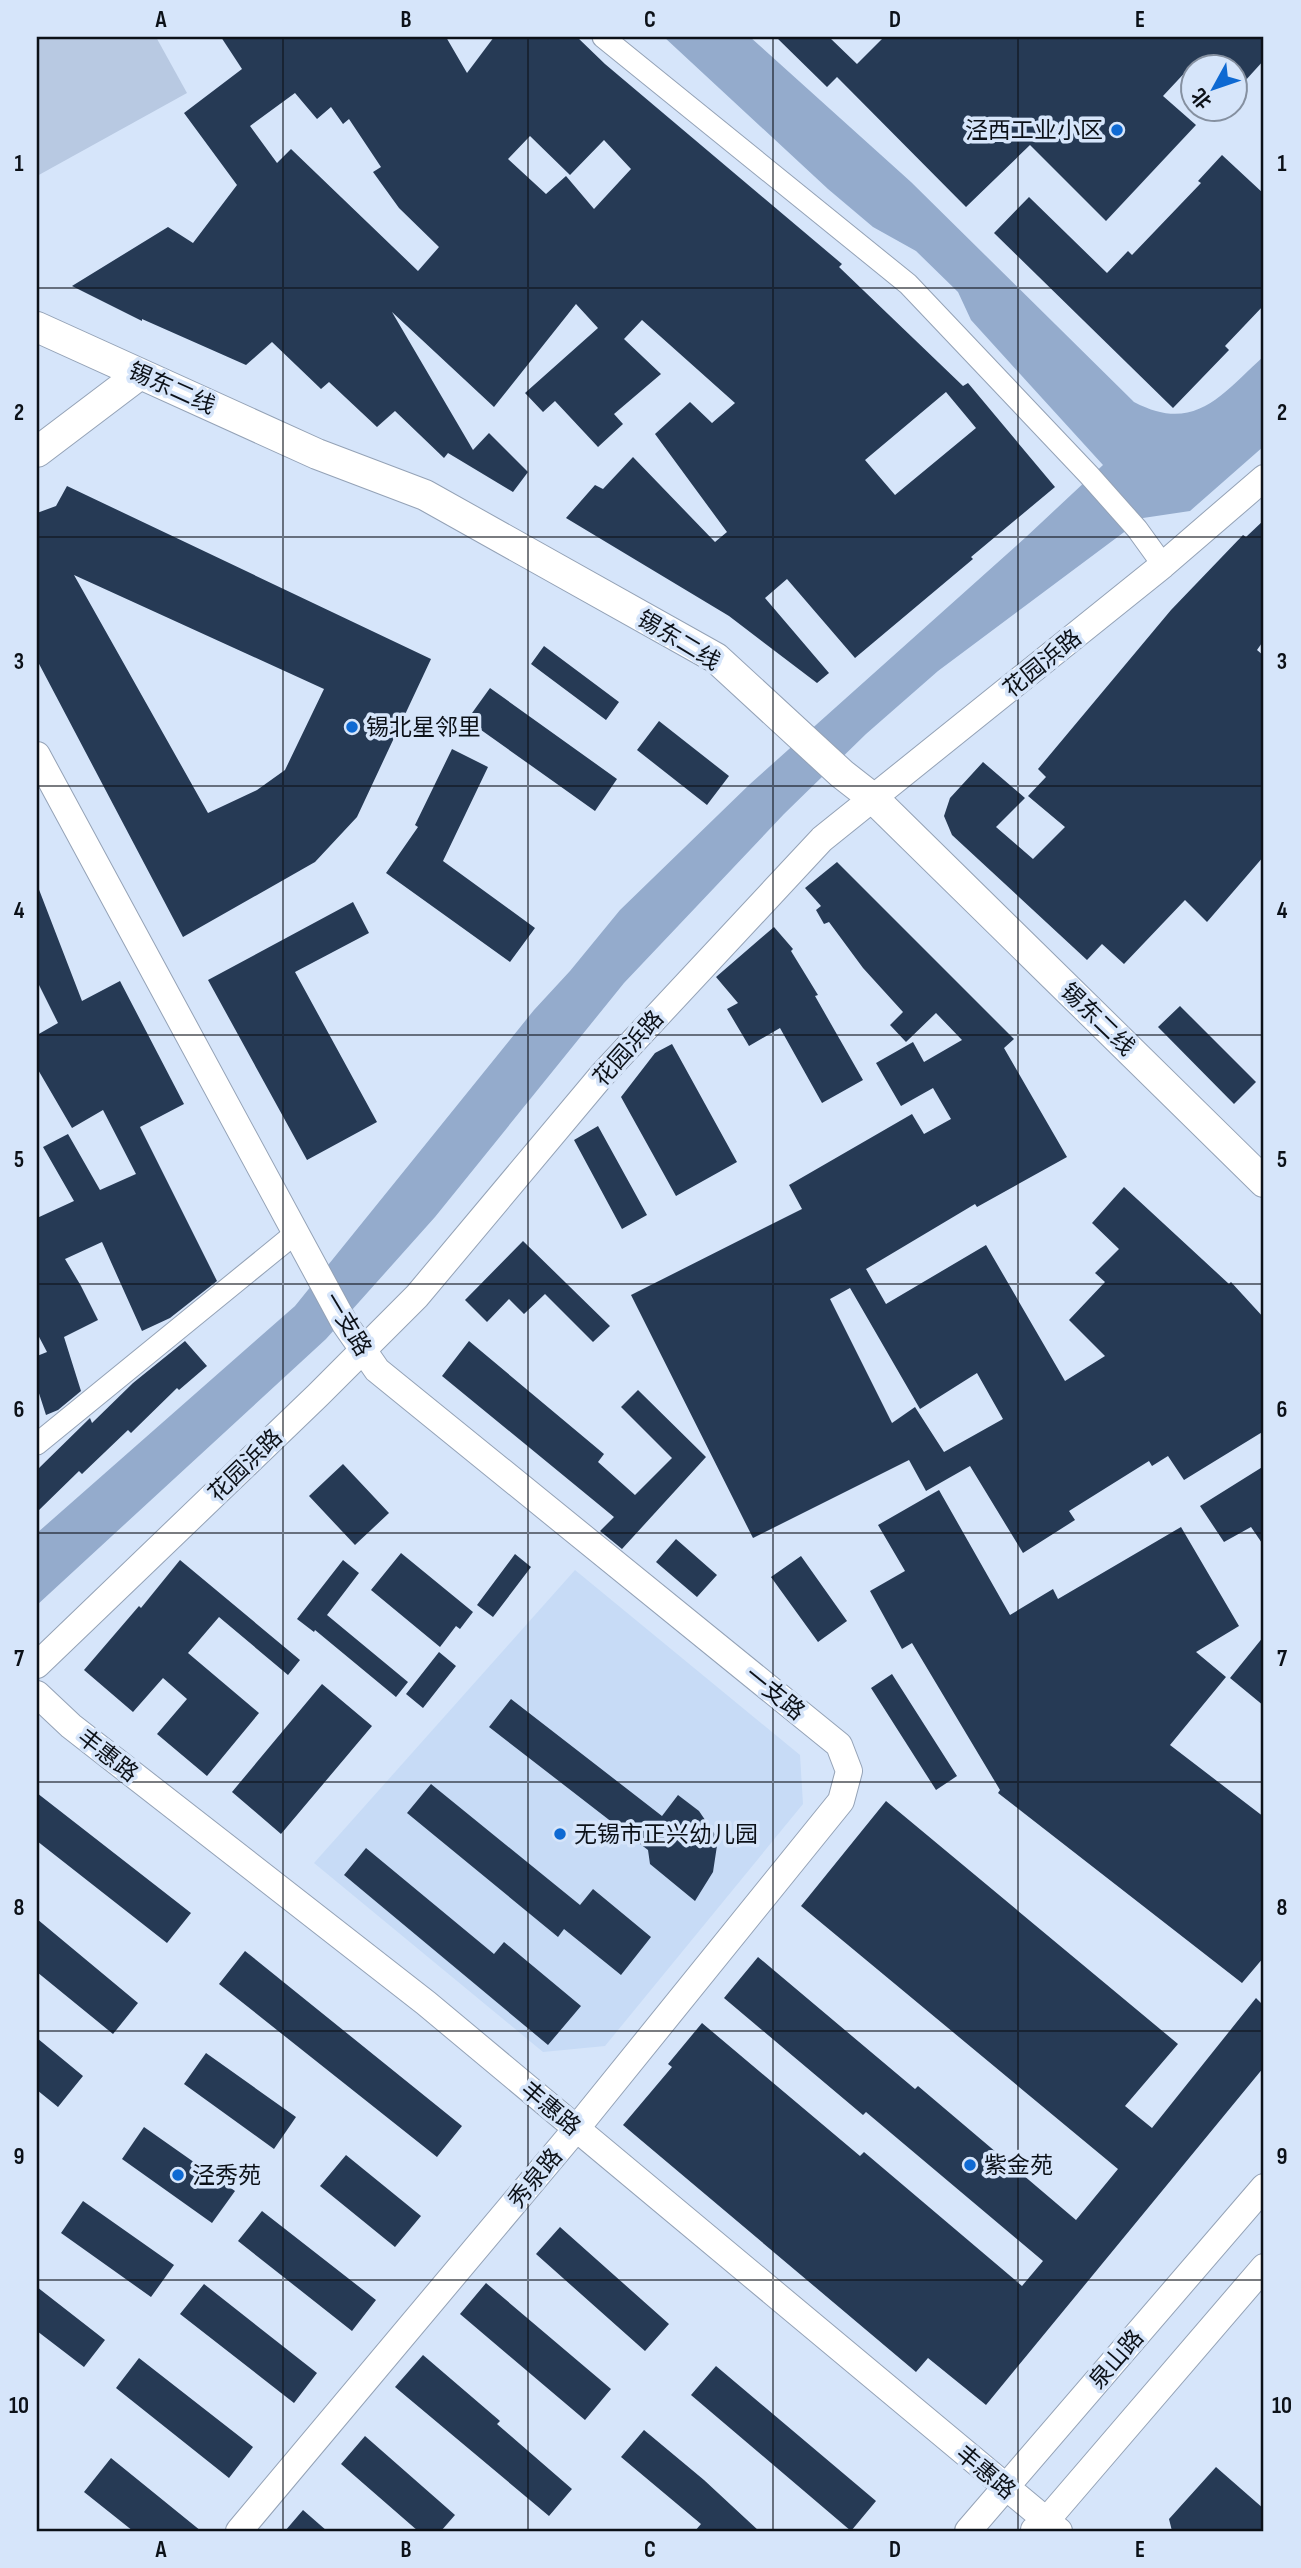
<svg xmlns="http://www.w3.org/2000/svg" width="1301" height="2568" font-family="'Sofia Sans Condensed','Noto Sans SC',sans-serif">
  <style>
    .built { fill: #c7dbf6 }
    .green { fill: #b8c9e2 }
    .water { fill: #94abcc }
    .building { fill: #263a55; fill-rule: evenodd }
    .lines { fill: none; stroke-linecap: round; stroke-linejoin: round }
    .minor-casing { stroke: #94a2b6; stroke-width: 23 }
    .tertiary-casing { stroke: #94a2b6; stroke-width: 28 }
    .secondary-casing { stroke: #94a2b6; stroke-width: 32 }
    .minor { stroke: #fff; stroke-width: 21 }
    .tertiary { stroke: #fff; stroke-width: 26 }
    .secondary { stroke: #fff; stroke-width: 30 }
    .grid { fill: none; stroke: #0c1118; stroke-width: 2; stroke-opacity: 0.55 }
    .poi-dot { fill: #0e69d2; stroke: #d6e5fa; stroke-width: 2.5 }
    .labels { text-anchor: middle; stroke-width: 7; stroke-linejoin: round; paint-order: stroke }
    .poi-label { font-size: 23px; fill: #0c1118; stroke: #d6e5fa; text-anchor: start }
    .street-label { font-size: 23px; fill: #0c1118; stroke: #d6e5fa }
    .neatline { fill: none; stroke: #0c1118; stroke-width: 2.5 }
    .grid-label { font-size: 23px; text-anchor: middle; font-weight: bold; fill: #0c1118 }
  </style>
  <rect width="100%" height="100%" fill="#d6e5fa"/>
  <path class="built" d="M575 1570 800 1755 803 1804 605 2046 543 2052 314 1863Z"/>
  <path class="green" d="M37 37H156L187 93 37 176Z"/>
  <path class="water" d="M664 37H750L911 182 1134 402C1195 434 1221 395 1264 356V446L1190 511 1143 518 938 671 866 734 784 814 624 983 435 1217 326 1339 37 1605V1533L295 1306 534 1010 570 971 620 910 750 784 1026 537 1103 465 971 320 958 292 916 251 873 227 828 189Z"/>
  <path class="building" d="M221 37H446L467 73 494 37H577L605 64 842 264 839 267 963 386 968 383 1055 487 971 557 973 559 855 658 787 579 765 598 829 673 817 683 729 616 566 518 595 485 603 489 633 457 715 542 727 532 655 434 690 402 712 423 735 403 642 320 624 339 661 374 614 414 623 424 598 447 555 401 543 412 525 393 598 328 576 304 494 407 392 312 473 450 489 433 528 472 513 492 448 453 444 458 395 411 377 427 329 382 321 389 272 342 246 365 142 319V321L72 286 168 227 193 243 237 185 184 113 242 69ZM295 93 317 119 331 107 343 124 349 119 381 167 373 172 399 208 439 247 418 271 291 149 277 163 250 126ZM530 136 570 175 604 140 631 169 594 209 566 176 546 194 508 159ZM946 392 976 428 895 495 865 460Z
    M776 37H829L857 64 884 37H1264V60L1235 92V66H1191L1163 96 1196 125 1106 221 1030 145 966 207 837 77 827 87Z
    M1222 155 1264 194V305L1225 346 1229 350 1173 408 994 233 1029 197 1107 273 1128 251 1132 255 1201 183 1198 181Z
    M67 486 431 659 357 817 315 862 183 937 37 660V513L56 506ZM74 575 324 689 285 770 257 790 208 813Z
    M1264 520V640L1257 650 1264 656V856L1207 922 1185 900 1124 964 1102 944 1087 960 952 835 944 816 950 798 983 762 1025 798 996 827 1033 859 1065 827 1028 796 1046 777 1038 769 1171 610 1243 535 1246 537Z
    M544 646 619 702 606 720 531 664Z
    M490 688 617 779 595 811 467 720Z
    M659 721 729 776 707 805 637 750Z
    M452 749 488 767 443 861 535 928 510 962 386 873 418 827 415 825Z
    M837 862 1014 1039 1004 1048 1067 1157 977 1207 975 1204 866 1269 886 1304 986 1245 1065 1381 1105 1356 1069 1320 1105 1282 1095 1273 1119 1249 1092 1223 1124 1187 1229 1284 1231 1282 1264 1318V1431L1184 1480 1168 1456 1152 1466 1149 1461 1069 1511 1075 1520 1023 1553 970 1466 926 1491 909 1460 753 1538 631 1295 802 1209 789 1185 912 1114 924 1134 951 1119 933 1088 901 1106 876 1063 913 1042 924 1062 962 1040 936 1013 906 1042 890 1025 903 1012 863 968 829 922 824 924 816 910 821 906 805 888ZM850 1288 920 1409 977 1373 1003 1419 944 1452 915 1407 892 1423 830 1299Z
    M38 887 82 1001 120 981 184 1104 140 1127 217 1281 170 1318 142 1331 102 1242 65 1259 81 1286 98 1320 64 1337 81 1391 58 1410 46 1415 37 1387V1356L47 1352 37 1333V1218L74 1201 43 1147 68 1134 100 1190 136 1174 103 1110 72 1128 37 1068V1035L58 1023 37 981Z
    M353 902 369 933 295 972 377 1122 307 1160 208 980Z
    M774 927 793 949 791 951 818 995 815 996 863 1080 822 1103 780 1028 749 1046 727 1009 738 1003 716 977Z
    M1180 1006 1256 1082 1234 1104 1158 1027Z
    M672 1044 737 1162 676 1196 621 1097 655 1053Z
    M598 1126 647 1215 622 1229 574 1140Z
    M523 1241 610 1326 593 1342 545 1294 524 1314 509 1299 487 1322 465 1300Z
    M185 1341 207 1366 179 1390 177 1388 131 1433 128 1430 82 1474 79 1471 37 1512V1470L90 1418 92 1423 133 1383Z
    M469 1341 604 1454 598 1462 635 1495 672 1458 621 1407 638 1390 706 1457 622 1549 600 1531 614 1517 442 1376Z
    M343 1464 389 1513 355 1545 309 1496Z
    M1264 1466V1546L1251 1527 1224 1542 1200 1506Z
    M939 1490 1010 1615 1053 1589 1058 1599 1181 1527 1239 1626 1196 1652 1226 1677 1170 1745 1264 1817V1957L1242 1983 998 1793 1000 1790 912 1643 902 1649 870 1591 905 1571 878 1525Z
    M676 1539 717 1575 697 1597 656 1562Z
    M401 1553 473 1612 460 1629 456 1626 440 1647 371 1590Z
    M515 1554 531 1567 493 1617 477 1605Z
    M801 1556 847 1621 818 1642 771 1577Z
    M180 1560 300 1660 288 1675 219 1617 188 1653 259 1713 207 1776 157 1734 187 1699 163 1678 133 1712 84 1670 139 1606 141 1608Z
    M343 1560 359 1573 327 1615 408 1682 396 1697 315 1630 314 1632 297 1619Z
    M1264 1636V1706L1230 1678Z
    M439 1652 456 1666 423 1708 406 1694Z
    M892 1674 957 1776 936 1790 871 1688Z
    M322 1684 372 1726 281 1834 232 1792Z
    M511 1699 662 1816 678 1795 699 1811 718 1839 713 1872 695 1901 650 1864 648 1850 489 1727Z
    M431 1784 580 1905 593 1889 651 1937 621 1975 564 1929 558 1937 407 1813Z
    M37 1793 191 1913 167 1943 37 1841Z
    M886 1801 1178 2044 1125 2106 1152 2128 1256 1998 1264 2006V2067L986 2405 928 2358 916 2372 623 2125 672 2067 668 2064 702 2023 860 2156 864 2152 1022 2286 1043 2261 866 2112 863 2115 724 1998 758 1957 915 2089 918 2086 1076 2220 1118 2169 801 1906Z
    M366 1848 494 1954 504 1942 581 2006 548 2045 344 1875Z
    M37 1919 138 2003 113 2034 37 1972Z
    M245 1951 462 2126 437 2157 219 1984Z
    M37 2038 83 2076 58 2107 37 2090Z
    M206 2053 296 2117 274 2149 184 2084Z
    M144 2127 235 2191 212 2223 122 2159Z
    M346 2155 421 2216 395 2247 320 2186Z
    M83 2201 174 2265 151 2297 61 2233Z
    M262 2211 376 2300 352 2331 238 2241Z
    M560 2227 669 2324 645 2351 536 2254Z
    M486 2283 611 2389 585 2420 460 2314Z
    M204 2284 317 2373 294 2403 180 2314Z
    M37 2287 105 2340 84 2367 37 2331Z
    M423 2355 500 2421 497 2424 572 2489 549 2516 395 2387Z
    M139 2358 253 2447 229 2478 116 2388Z
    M716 2366 876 2501 851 2531 691 2395Z
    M644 2430 704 2480 759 2531H695L701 2524 621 2457Z
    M365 2436 455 2515 441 2531H418L341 2464Z
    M111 2458 201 2531H133L84 2492Z
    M1216 2467 1264 2509V2531H1172L1169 2519Z
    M303 2510 327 2531H285Z"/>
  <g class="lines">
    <defs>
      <path id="minor" d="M603 37 908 284 1089 475 1137 529 1163 565
        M37 1444 297 1232"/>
      <path id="tertiary" d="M37 755 345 1324 377 1370 839 1745 849 1771 841 1801 576 2129 239 2531
        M37 1665 318 1395 417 1296 602 1075 822 839 1163 565 1264 478
        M37 1694 71 1726 426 2003 1059 2531
        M1034 2530 1046 2521 1264 2267
        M968 2531 1264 2187"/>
      <path id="secondary" d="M37 327 317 454 425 495 716 658 842 774 874 799 1264 1182
        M37 452 140 374"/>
    </defs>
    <use href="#minor" class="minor-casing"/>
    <use href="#tertiary" class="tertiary-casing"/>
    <use href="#secondary" class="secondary-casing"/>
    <use href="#minor" class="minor"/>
    <use href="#tertiary" class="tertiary"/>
    <use href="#secondary" class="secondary"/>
  </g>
  <path class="grid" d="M283 37V2531M528 37V2531M773 37V2531M1018 37V2531M37 288H1264M37 537H1264M37 786H1264M37 1035H1264M37 1284H1264M37 1533H1264M37 1782H1264M37 2031H1264M37 2280H1264"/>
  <g class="poi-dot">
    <circle cx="1117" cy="130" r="7"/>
    <circle cx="352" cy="727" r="7"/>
    <circle cx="560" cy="1834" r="7"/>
    <circle cx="970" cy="2165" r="7"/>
    <circle cx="178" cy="2175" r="7"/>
  </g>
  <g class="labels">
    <g class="poi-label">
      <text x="1103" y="138" text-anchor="end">泾西工业小区</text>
      <text x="366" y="735">锡北星邻里</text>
      <text x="574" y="1842">无锡市正兴幼儿园</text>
      <text x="984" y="2173">紫金苑</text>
      <text x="192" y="2183">泾秀苑</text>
    </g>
    <g class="street-label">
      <text transform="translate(172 388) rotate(24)" y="8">锡东二线</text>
      <text transform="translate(679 640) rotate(31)" y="8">锡东二线</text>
      <text transform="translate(1042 663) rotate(-39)" y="8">花园浜路</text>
      <text transform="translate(1098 1019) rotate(44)" y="8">锡东二线</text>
      <text transform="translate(628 1048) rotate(-48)" y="8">花园浜路</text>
      <text transform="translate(348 1324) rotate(59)" y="8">一支路</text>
      <text transform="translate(245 1465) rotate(-44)" y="8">花园浜路</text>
      <text transform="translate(775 1693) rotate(39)" y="8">一支路</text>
      <text transform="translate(108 1755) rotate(38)" y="8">丰惠路</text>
      <text transform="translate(551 2108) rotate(40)" y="8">丰惠路</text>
      <text transform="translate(535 2178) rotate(-50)" y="8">秀泉路</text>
      <text transform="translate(1116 2359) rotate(-49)" y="8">泉山路</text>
      <text transform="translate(986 2472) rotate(40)" y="8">丰惠路</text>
    </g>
  </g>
  <rect width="1301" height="2568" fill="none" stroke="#d6e5fa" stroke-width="77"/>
  <g transform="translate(1214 88) rotate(230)"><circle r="33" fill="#d6e5fa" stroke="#8590a0" stroke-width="2"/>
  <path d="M0-5L12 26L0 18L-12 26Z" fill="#0e69d2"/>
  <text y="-10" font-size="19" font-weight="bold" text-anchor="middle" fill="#0c1118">北</text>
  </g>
  <rect x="38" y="38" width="1224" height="2492" class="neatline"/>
  <g class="grid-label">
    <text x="161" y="27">A</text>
    <text x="406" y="27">B</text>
    <text x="650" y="27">C</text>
    <text x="895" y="27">D</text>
    <text x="1140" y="27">E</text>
    <text x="19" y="171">1</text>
    <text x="1282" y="171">1</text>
    <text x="19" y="420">2</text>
    <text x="1282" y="420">2</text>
    <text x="19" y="669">3</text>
    <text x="1282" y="669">3</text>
    <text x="19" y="918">4</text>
    <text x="1282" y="918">4</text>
    <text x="19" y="1167">5</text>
    <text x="1282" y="1167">5</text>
    <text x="19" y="1417">6</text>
    <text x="1282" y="1417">6</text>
    <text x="19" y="1666">7</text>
    <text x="1282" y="1666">7</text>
    <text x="19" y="1915">8</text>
    <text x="1282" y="1915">8</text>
    <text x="19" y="2164">9</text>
    <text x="1282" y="2164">9</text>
    <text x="19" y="2413">10</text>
    <text x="1282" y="2413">10</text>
    <text x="161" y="2557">A</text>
    <text x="406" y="2557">B</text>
    <text x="650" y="2557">C</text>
    <text x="895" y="2557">D</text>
    <text x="1140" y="2557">E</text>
  </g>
</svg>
